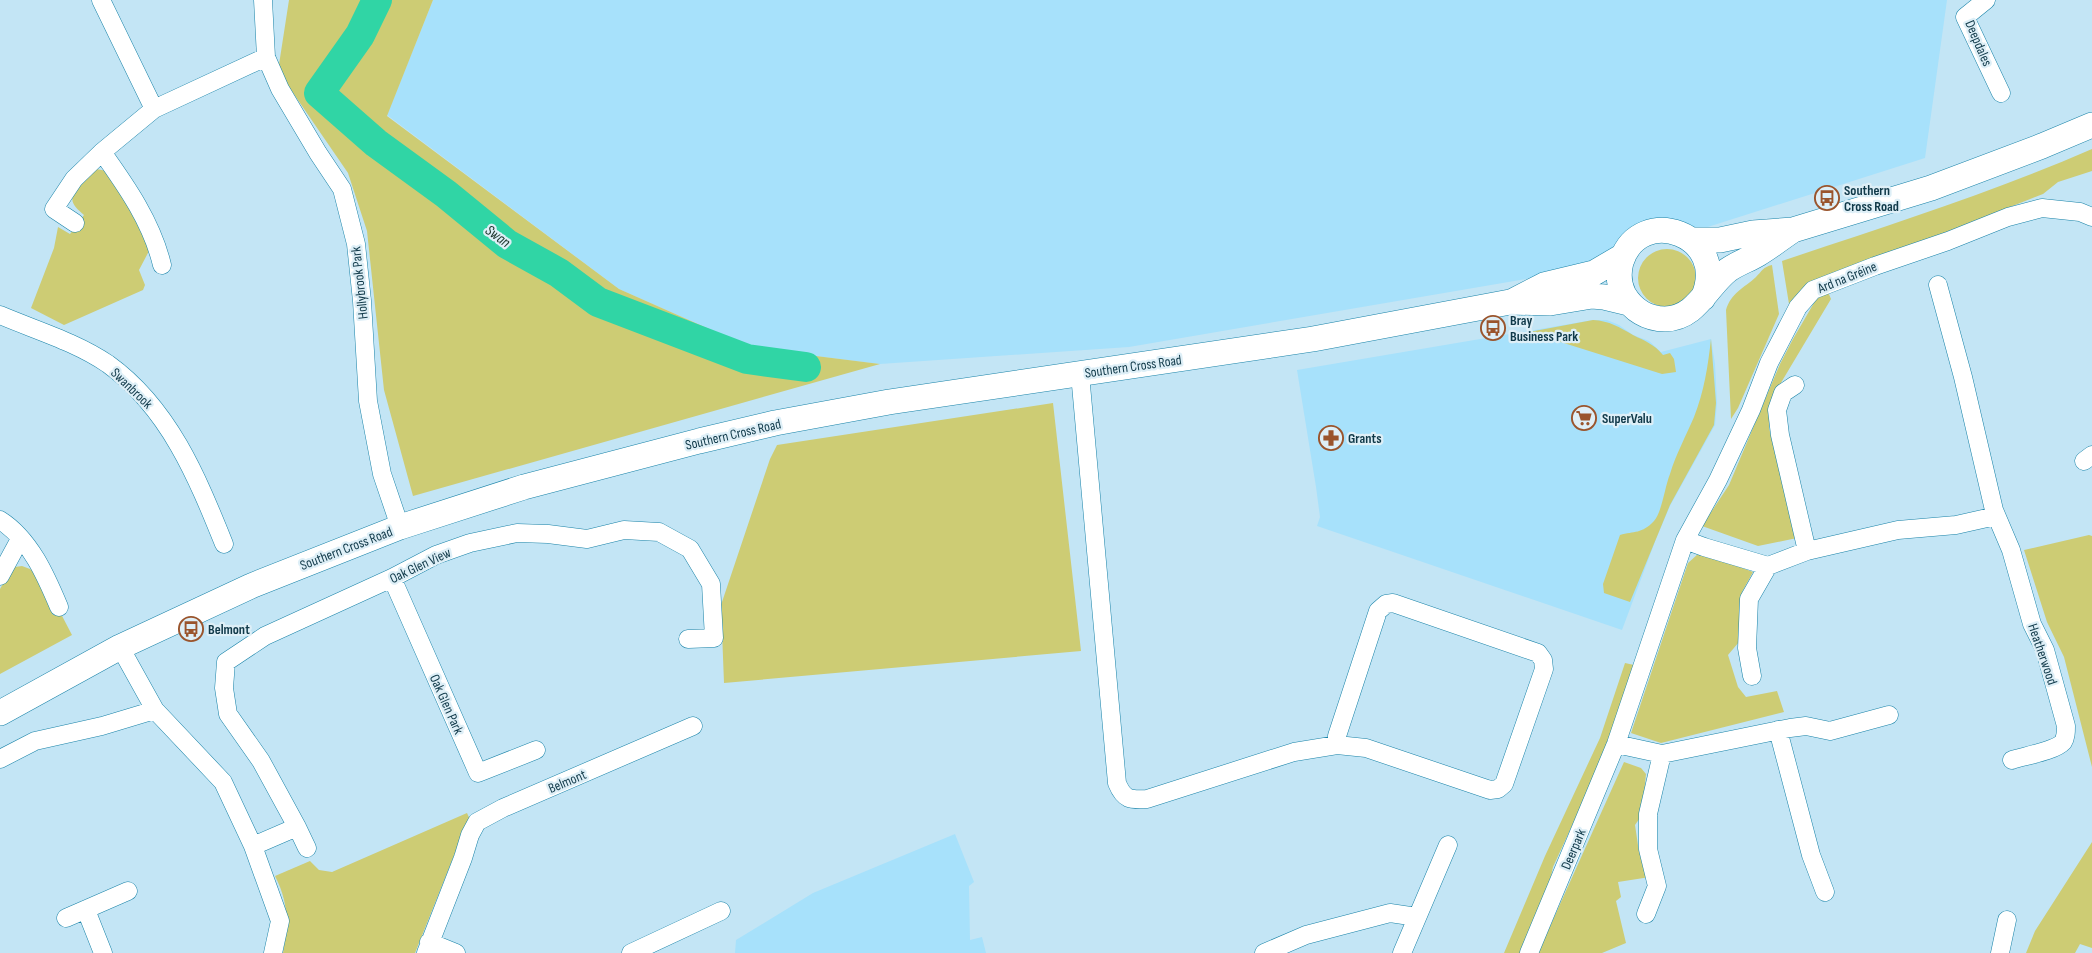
<svg xmlns="http://www.w3.org/2000/svg" width="2092" height="953" font-family="'Sofia Sans Condensed',sans-serif">
  <style>
    .built { fill: #a7e1fb }
    .green { fill: #cdcc74 }
    .lines { fill: none; stroke-linecap: round; stroke-linejoin: round }
    .river { stroke: #30d5a5; stroke-width: 30 }
    .minor-casing { stroke: #1983a8; stroke-width: 19 }
    .secondary-casing { stroke: #1983a8; stroke-width: 26 }
    .minor { stroke: #fff; stroke-width: 18 }
    .secondary { stroke: #fff; stroke-width: 25 }
    .labels { text-anchor: middle; stroke-width: 4.5; stroke-linejoin: round; paint-order: stroke }
    .street-label { font-size: 14px; fill: #103949; stroke: #deeff7 }
    .poi-label { font-size: 14px; font-weight: bold; fill: #103949; stroke: #deeff7; text-anchor: start }
    .water-label { font-size: 15px; font-style: italic; fill: #1b342b; stroke: #deeff7 }
  </style>
  <rect width="100%" height="100%" fill="#c3e5f5"/>
  <path class="built" d="M433 0H1947L1925 158 1648 246 1613 264 1129 347 880 364 752 348 619 289 387 115Z
    M1593 320H1607L1619 325 1633 335 1649 341 1661 352 1711 339 1715 364 1717 403 1715 425 1670 506 1656 539 1622 630 1317 526 1320 517 1316 487 1297 370Z
    M955 834 974 882 969 886 970 940 982 937 986 953H735L736 940 813 893Z"/>
  <path class="green" d="M289 0H433L387 116 619 289 752 348 880 364 413 496 384 390 367 231 348 173 278 71Z
    M2092 149V171L2058 182 2043 194 1810 286 1789 304 1782 261C1886 226 1991 193 2092 149Z
    M96 169 107 171 147 237 149 251 139 270 145 285 143 290 64 325 31 308 54 248 58 227 70 234 84 215C76 208 69 203 74 192Z
    M1638 278a29 29 0 1 1 58 0a29 29 0 1 1-58 0Z
    M1772 265 1779 314 1738 408 1731 419 1726 310C1731 293 1744 288 1756 277 1762 271 1763 267 1772 265Z
    M1828 292 1831 299 1776 391 1769 428 1797 538 1758 546 1702 526 1729 485 1780 364 1793 339 1818 296Z
    M1593 320C1610 321 1619 327 1633 335 1645 341 1654 344 1663 355L1670 353 1674 359 1676 372 1662 374 1529 332Z
    M1711 339 1716 403 1714 425 1670 505 1630 602 1604 593 1603 584 1620 535C1634 531 1642 534 1654 521 1662 512 1665 486 1670 474 1676 454 1686 436 1694 417 1704 392 1708 366 1711 339Z
    M1053 403 1081 651 724 683 721 605 770 459 777 445Z
    M2089 535 2092 536V767L2064 657 2047 622 2024 550Z
    M1698 554 1716 558 1753 572 1742 592 1739 642 1728 655 1738 687 1746 697 1777 691 1784 712 1661 743 1631 733 1688 563Z
    M22 566 30 569 35 573 53 615 60 612 72 635 0 674V589L9 573 15 567Z
    M1625 663 1634 665 1598 769 1553 867 1542 919 1525 953H1504L1545 856 1600 738Z
    M1624 762 1641 768 1646 774 1642 815 1635 825 1639 852 1647 864 1650 877 1618 882 1621 897 1616 901 1626 943 1602 953H1538Z
    M467 813 472 824 461 838 415 953H283C288 924 289 903 275 876L310 861 319 870 332 872Z
    M2092 842V948L2080 944 2075 953H2026L2035 931Z"/>
  <g class="lines">
    <path class="river" d="M377 0 360 35 319 93 376 143 446 194 507 244 559 273 598 302 747 359 806 367"/>
    <defs>
      <path id="minor" d="M101 0 154 109
        M263 0 266 57 280 89 318 153 342 189 356 244 362 301 368 401 382 474 400 527
        M1986 0 1965 17 2001 93
        M102 152C127 187 152 223 162 265
        M75 223 54 209 74 179 102 152 154 109 266 57
        M1938 285 1963 377 1994 510 2011 550 2032 624 2045 650 2066 726C2066 732 2066 737 2063 742 2055 751 2024 756 2012 760
        M0 315C35 330 76 342 108 364 169 408 197 477 224 544
        M1080 374 1117 783C1124 800 1130 800 1147 799L1294 752 1337 745 1366 748 1490 790 1498 789 1504 784 1544 669 1543 660 1538 653 1393 603 1386 604 1378 611 1337 736V745
        M1795 385 1783 393 1777 410 1780 435 1807 551
        M2084 461 2092 455
        M0 520C30 539 46 576 59 607
        M1685 540 1704 547 1768 566
        M0 576 20 539
        M392 578 478 773 536 750
        M1752 676 1747 648 1749 599 1768 566 1807 551 1898 530 1956 525 1996 516
        M155 710 223 782 253 846 280 921 273 953
        M1778 730 1811 855 1825 892
        M1616 744 1662 754 1790 728 1806 726 1830 731 1889 715
        M0 759 35 741 102 726 155 710 120 647
        M297 827 307 848
        M253 846 297 827 261 761 228 714 224 688 226 662 265 636 392 578 436 555 470 543 517 533 548 534 587 539 624 530 659 532 690 549 711 584 714 638 688 639
        M86 910 103 953
        M1646 914 1657 886 1648 849V814L1662 754
        M66 918 128 891
        M429 942 456 953
        M426 953 463 858 470 835 477 822 503 808 693 726
        M631 953 721 911
        M1264 953 1306 935 1390 913 1417 917
        M1402 953 1448 845
        M1529 953 1616 744 1685 540 1718 480 1751 410 1769 363 1798 307 1813 290 1875 266 1948 241 2008 217 2042 208 2080 212 2092 217
        M2000 953 2007 920"/>
      <path id="secondary" d="M1692 240H1720L1753 233 1793 230 1931 188 2042 146 2092 125
        M1703 298C1731 235 1640 202 1621 262 1618 273 1619 285 1624 295 1633 310 1647 319 1665 319 1697 318 1706 287 1728 270 1738 263 1748 260 1758 254 1770 247 1781 238 1793 230
        M1513 301 1544 285 1594 273 1623 256
        M0 713 120 647 251 586 400 527 524 487 699 441 775 423 889 402 1313 339 1510 302 1550 303 1592 296 1604 297 1629 303"/>
    </defs>
    <use href="#minor" class="minor-casing"/>
    <use href="#secondary" class="secondary-casing"/>
    <use href="#minor" class="minor"/>
    <use href="#secondary" class="secondary"/>
  </g>
  <defs>
    <symbol id="bus-ring" viewBox="-11 -11 22 22"><circle r="9.5" fill="#deeff7" stroke="#9a542c" stroke-width="1.5"/><path d="M-5-6H5V4H4V6H2V4H-2V6H-4V4H-5ZM-3.5-4V0h7V-4ZM-3.5 1.2v1.5H-2V1.2ZM2 1.2v1.5H3.5V1.2Z" fill="#9a542c"/></symbol>
    <symbol id="supermarket-ring" viewBox="-11 -11 22 22"><circle r="9.5" fill="#deeff7" stroke="#9a542c" stroke-width="1.5"/><path d="M-6-5.5h2.5l.6 2H6L4.5 2H-2.5L-4.4-4H-6ZM-1.5 3.2a1.3 1.3 0 1 0 .1 0ZM3 3.2a1.3 1.3 0 1 0 .1 0Z" fill="#9a542c"/></symbol>
    <symbol id="pharmacy-ring" viewBox="-11 -11 22 22"><circle r="9.5" fill="#deeff7" stroke="#9a542c" stroke-width="1.5"/><path d="M-2-6h4v4h4v4h-4v4h-4v-4h-4v-4h4Z" fill="#9a542c"/></symbol>
  </defs>
  <g fill-rule="evenodd">
    <use href="#bus-ring" x="1813" y="184" width="28" height="28"/>
    <use href="#bus-ring" x="1479" y="314" width="28" height="28"/>
    <use href="#supermarket-ring" x="1570" y="404" width="28" height="28"/>
    <use href="#pharmacy-ring" x="1317" y="424" width="28" height="28"/>
    <use href="#bus-ring" x="177" y="615" width="28" height="28"/>
  </g>
  <g class="labels">
    <g class="street-label">
      <text transform="translate(1979 43) rotate(67)" y="5">Deepdales</text>
      <text transform="translate(1847 277) rotate(-22)" y="5">Ard na Gréine</text>
      <text transform="translate(359 283) rotate(-96)" y="5">Hollybrook Park</text>
      <text transform="translate(1133 366) rotate(-8)" y="5">Southern Cross Road</text>
      <text transform="translate(132 388) rotate(44)" y="5">Swanbrook</text>
      <text transform="translate(733 434) rotate(-13)" y="5">Southern Cross Road</text>
      <text transform="translate(346 548) rotate(-21)" y="5">Southern Cross Road</text>
      <text transform="translate(420 565) rotate(-25)" y="5">Oak Glen View</text>
      <text transform="translate(2043 654) rotate(71)" y="5">Heatherwood</text>
      <text transform="translate(447 704) rotate(66)" y="5">Oak Glen Park</text>
      <text transform="translate(567 781) rotate(-23)" y="5">Belmont</text>
      <text transform="translate(1573 849) rotate(-67)" y="5">Deerpark</text>
    </g>
    <g class="poi-label">
      <text x="1844" y="195">Southern<tspan x="1844" dy="16">Cross Road</tspan></text>
      <text x="1510" y="325">Bray<tspan x="1510" dy="16">Business Park</tspan></text>
      <text x="1602" y="423">SuperValu</text>
      <text x="1348" y="443">Grants</text>
      <text x="208" y="634">Belmont</text>
    </g>
    <g class="water-label">
      <text transform="translate(498 236) rotate(36)" y="5">Swan</text>
    </g>
  </g>
</svg>
